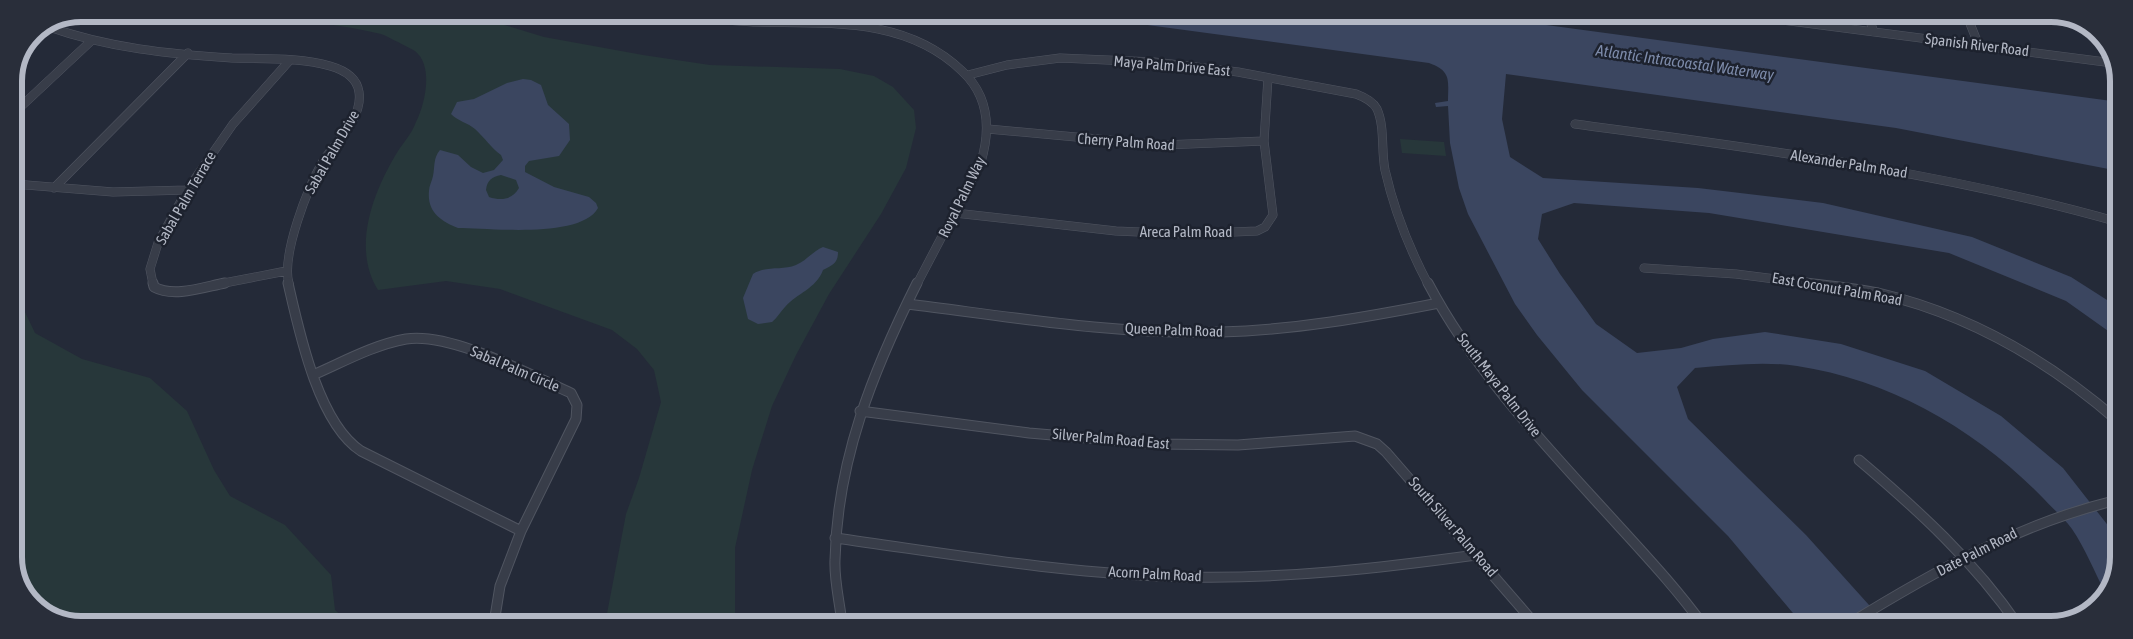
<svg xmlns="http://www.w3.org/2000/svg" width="2133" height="639" font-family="'Asap Condensed',sans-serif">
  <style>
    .green { fill: #27373a }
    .water { fill: #3b4660; fill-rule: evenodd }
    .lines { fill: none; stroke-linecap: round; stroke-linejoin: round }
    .street-far1-casing { stroke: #505561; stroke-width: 9 }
    .street-casing { stroke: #505561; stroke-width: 11 }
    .street-far1 { stroke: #383d49; stroke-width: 8 }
    .street { stroke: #383d49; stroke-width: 9 }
    .labels { text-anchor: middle; stroke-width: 5; stroke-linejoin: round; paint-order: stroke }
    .street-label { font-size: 15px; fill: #b3b8c5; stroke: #1d222e }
    .water-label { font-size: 16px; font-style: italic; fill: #7d8baa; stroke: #1d222e }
    .rim { fill: none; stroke: #b3b8c5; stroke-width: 6 }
  </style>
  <rect width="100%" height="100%" fill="#242a38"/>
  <path class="green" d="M219 14H468L544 37 643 55 710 65 840 69 874 76 893 87 914 110 916 128 906 168 881 214 829 294 796 355 772 406 752 470 735 548V624H605L626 514 639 478 661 402 654 370 637 349 612 330 500 289 446 281 378 290C351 247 374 190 398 151 404 142 412 133 416 122 425 104 434 66 415 51 410 48 403 45 398 42 393 40 387 36 381 34 331 21 271 20 219 14Z
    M1400 139 1444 142 1446 156 1402 153Z
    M14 289 35 333 82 359 150 378 187 411 214 470 230 496 285 525 331 575 335 610 350 623H64L28 599 14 562Z"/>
  <path class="water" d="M1073 15H1471L2119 102V171L1896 128 1506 74 1502 119 1510 157 1543 178 1698 188 1823 203 1972 237 2071 277 2118 307V338L2066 301 1949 253 1709 213 1574 203 1542 214 1538 239 1560 274 1596 324 1637 353 1681 348 1713 339 1765 332 1841 344 1925 371 2001 416 2063 468 2117 537V575L2105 592C2094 571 2085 548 2072 529 2064 518 2052 508 2043 498 1978 431 1891 380 1797 366 1765 361 1728 365 1695 368L1677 387 1688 419 1806 535 1887 625H1803L1728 536 1582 390 1537 335 1515 304 1468 214 1459 188 1450 143 1448 106 1436 107 1435 103 1448 101C1448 81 1452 71 1429 63Z
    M523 79 531 80 541 85 548 105 569 124 570 140 559 156 529 161 525 166V172L554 187 589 197 596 203 598 208C581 239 489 228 458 228 441 221 427 212 429 191 429 186 432 181 433 176 435 167 433 158 440 150L458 155 471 167 483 173 494 170 503 160 501 155C491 148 485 138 475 129 468 123 458 121 451 114L457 102 474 99 507 83ZM501 175 516 180 519 188C512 200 501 201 489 197L486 190C487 180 492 177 501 175Z
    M823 247 838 252C838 264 832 265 823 270 816 289 797 293 785 307 780 312 777 318 772 322L758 324 748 319 743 298 753 274C767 265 782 271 796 265 806 261 813 251 823 247Z"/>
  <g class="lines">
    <defs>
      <path id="street-far1" d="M662 14C692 18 723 20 753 22 827 24 905 16 962 71 989 96 991 128 981 162L917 284
        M1751 16 2113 63
        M1868 16 1874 32
        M1967 16 1979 46
        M49 27C109 48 169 54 232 58 264 59 300 57 330 66 344 70 357 78 359 92 363 118 336 142 323 161 308 187 281 255 289 284
        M2095 32 2108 50
        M968 75 1007 65 1060 58 1154 62 1238 72 1356 94C1364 97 1373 101 1377 109 1385 127 1381 150 1385 170 1394 210 1409 248 1428 284
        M14 113 90 42
        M1575 124C1759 149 1939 171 2118 222
        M988 129 1163 145 1264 141
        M14 184 113 192 187 190
        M54 188 188 53
        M955 213 1116 231 1186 234 1257 231 1265 227 1273 215 1264 141 1268 78
        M1644 268 1736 274 1814 284
        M153 284 150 269 158 243 187 190 233 124 290 60
        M219 284 286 271"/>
      <path id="street" d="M153 283 154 287C174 298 204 287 225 283
        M288 283C299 331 318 423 361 451L521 531
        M1428 283C1476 374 1548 448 1617 524 1647 557 1677 589 1703 625
        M1806 283C1830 286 1854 288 1878 293 1968 314 2049 361 2118 421
        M908 304C1012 317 1116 335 1221 332 1295 330 1367 317 1439 303
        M313 375C343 362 373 345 406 339 451 332 528 374 571 393L577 405 576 419 521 531 500 586 494 623
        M860 411 1029 433 1157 444 1238 445 1355 436 1377 444 1386 452 1536 625
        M1859 460C1918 510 1974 561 2018 625
        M835 538C952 554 1070 575 1189 577 1285 579 1381 568 1476 555
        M842 624C840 603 834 581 835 560 837 460 873 371 917 283
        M1847 625C1933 572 2018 524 2117 500"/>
    </defs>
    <use href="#street-far1" class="street-far1-casing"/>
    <use href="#street" class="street-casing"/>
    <use href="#street-far1" class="street-far1"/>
    <use href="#street" class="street"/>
  </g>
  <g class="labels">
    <g class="street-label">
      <text transform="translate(1977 45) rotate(7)" y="5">Spanish River Road</text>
      <text transform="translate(1172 66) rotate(5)" y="5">Maya Palm Drive East</text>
      <text transform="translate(1126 142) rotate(4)" y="5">Cherry Palm Road</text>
      <text transform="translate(332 152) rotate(-60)" y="5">Sabal Palm Drive</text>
      <text transform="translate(1849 164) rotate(9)" y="5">Alexander Palm Road</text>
      <text transform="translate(962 197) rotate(-64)" y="5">Royal Palm Way</text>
      <text transform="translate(186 198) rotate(-60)" y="5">Sabal Palm Terrace</text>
      <text x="1186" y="237">Areca Palm Road</text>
      <text transform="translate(1837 289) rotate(10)" y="5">East Coconut Palm Road</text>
      <text transform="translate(1174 330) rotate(2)" y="5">Queen Palm Road</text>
      <text transform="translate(515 369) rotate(23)" y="5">Sabal Palm Circle</text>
      <text transform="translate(1499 385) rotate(52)" y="5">South Maya Palm Drive</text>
      <text transform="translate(1111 439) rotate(5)" y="5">Silver Palm Road East</text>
      <text transform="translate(1453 527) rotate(49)" y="5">South Silver Palm Road</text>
      <text transform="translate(1977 552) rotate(-27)" y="5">Date Palm Road</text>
      <text transform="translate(1155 574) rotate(3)" y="5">Acorn Palm Road</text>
    </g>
    <g class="water-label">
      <text transform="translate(1685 62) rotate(8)" y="6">Atlantic Intracoastal Waterway</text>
    </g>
  </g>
  <path d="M0 0H2133V639H0ZM81 22H2051A59 59 0 0 1 2110 81V557A59 59 0 0 1 2051 616H81A59 59 0 0 1 22 557V81A59 59 0 0 1 81 22Z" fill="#292e3a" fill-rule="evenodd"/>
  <path class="rim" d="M81 22H2051A59 59 0 0 1 2110 81V557A59 59 0 0 1 2051 616H81A59 59 0 0 1 22 557V81A59 59 0 0 1 81 22Z"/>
</svg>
